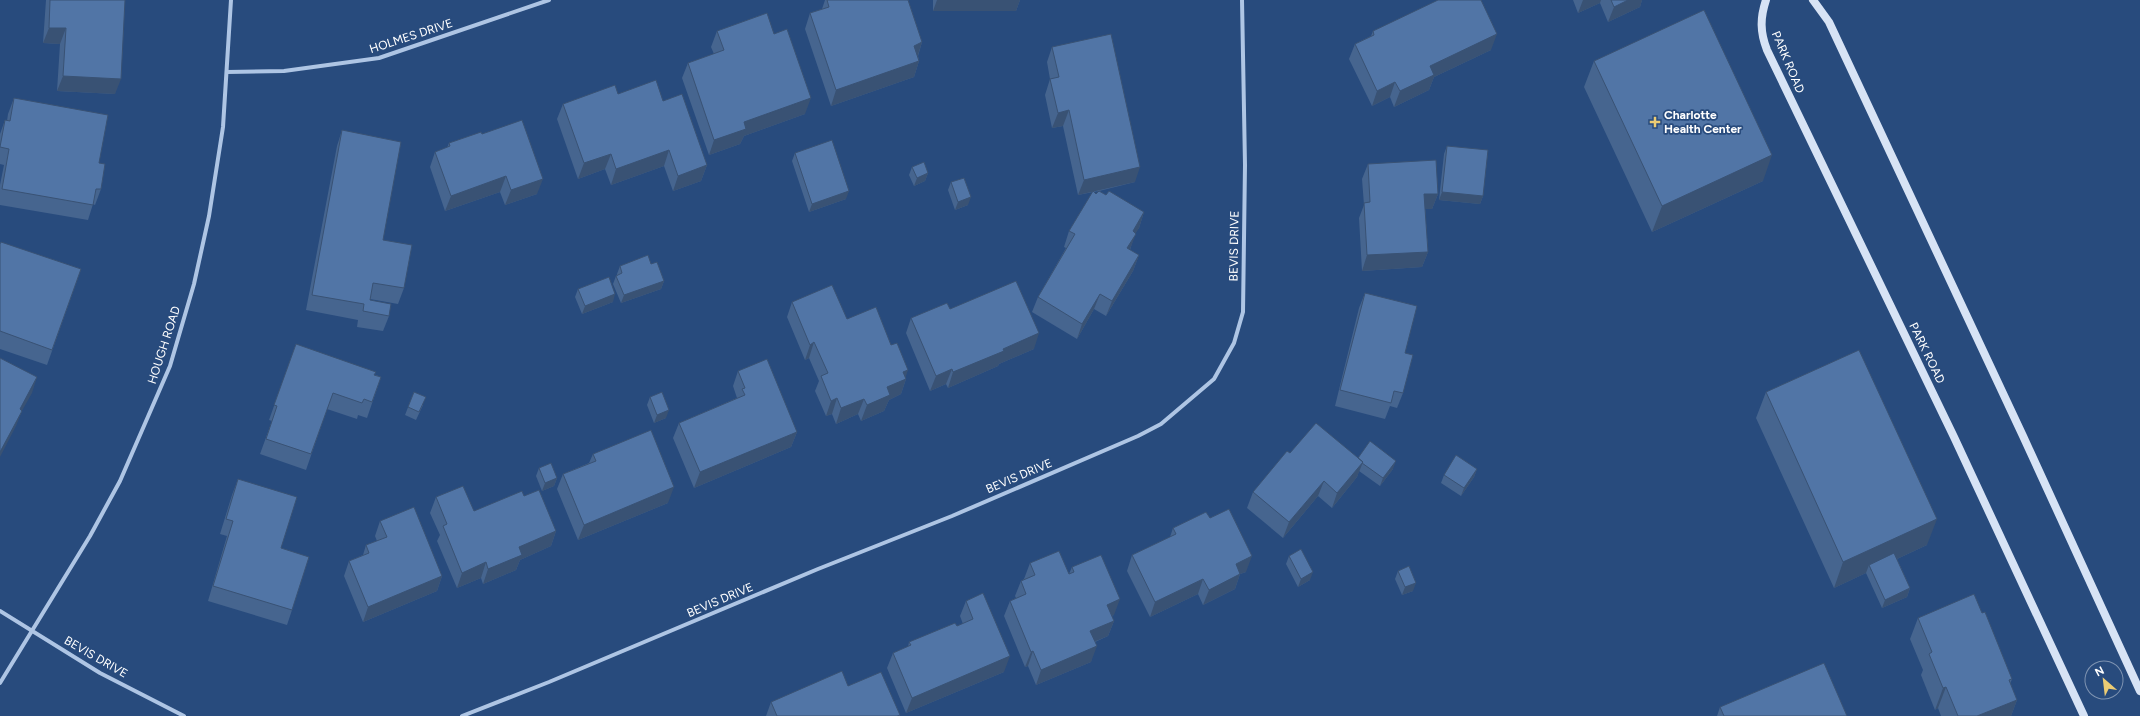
<svg xmlns="http://www.w3.org/2000/svg" width="2140" height="716" font-family="Figtree,sans-serif">
  <style>
    .lines { fill: none; stroke-linecap: round; stroke-linejoin: round }
    .street { stroke: #aec5e4; stroke-width: 4 }
    .secondary { stroke: #d7e3f5; stroke-width: 8 }
    .wall { fill: #46658f; fill-rule: evenodd }
    .shaded-wall { fill: #395274 }
    .building { fill: #5175a6; stroke: #395274 }
    .poi-dot { fill: #eccc74; stroke: #284b7d; stroke-width: 1.5 }
    .labels { text-anchor: middle; stroke-width: 3.5; stroke-linejoin: round; paint-order: stroke }
    .street-label { font-size: 12px; fill: #fff; stroke: #284b7d }
    .poi-label { font-size: 12px; font-weight: bold; fill: #fff; stroke: #284b7d; text-anchor: start }
  </style>
  <rect width="100%" height="100%" fill="#284b7d"/>
  <g class="lines">
    <path class="street" d="M227 72 284 71 379 58 549 0
      M0 611 100 673 184 716
      M0 683 90 536 120 481 170 366 194 284 209 216 223 127 231 0
      M462 716 549 682 818 569 952 516 1138 436 1161 424 1214 379 1234 343 1243 312 1245 165 1242 0"/>
    <path class="secondary" d="M1766 0C1760 18 1760 32 1767 50L1954 437 2084 716
      M1813 0 1829 22 2023 436 2140 691"/>
  </g>
  <path class="wall" d="M46 0H125L115 94 57 91 60 44 43 43Z
    M825 0H908L922 42 918 56 919 61 914 77 831 106 805 29 810 13 822 9Z
    M933 0H1020L1016 11H933Z
    M1573 0H1642L1640 7 1608 22 1600 3 1578 13Z
    M717 31 774 34 805 114 744 136 740 144 709 155 682 78 688 63 714 54 711 47Z
    M1373 31 1491 50 1434 77 1429 90 1394 107 1390 97 1372 106 1349 59 1355 44 1371 36Z
    M1052 47 1135 182 1099 191 1106 195 1144 212 1139 228 1135 233 1130 250 1139 255 1133 271 1106 316 1094 309 1077 339 1032 312 1038 297 1066 248 1064 247 1069 231 1093 192 1078 195 1063 126 1052 128 1045 95 1050 79 1047 62ZM1098 191 1096 194 1094 192Z
    M1594 61 1763 181 1652 232 1584 87Z
    M618 94 663 101 707 165 701 181 673 191 664 166 611 185 605 169 578 179 557 119 563 104Z
    M14 98 99 163 101 189 95 205 93 204 88 220 0 205V185L4 165 0 164V134L5 120 7 121 8 114Z
    M342 130 383 240 404 288 398 304 370 299V300L389 316 383 331 357 327 358 320 306 310 337 146Z
    M482 134 537 194 505 205 500 192 445 211 430 167 435 152 447 148 449 143Z
    M1447 146 1483 196 1480 204 1439 200 1444 154Z
    M795 153 846 199 809 212 792 161Z
    M1368 164 1438 194 1432 209H1425L1428 252 1422 267 1362 271 1359 218 1364 205 1362 179Z
    M912 167 928 173 925 181 914 186 909 175Z
    M951 182 968 205 955 210 948 190Z
    M0 244 81 269 47 365 0 349Z
    M651 264 664 281 661 289 621 303 613 284 616 276 617 275V274L620 266Z
    M578 289 613 302 582 314 575 297Z
    M1365 293 1405 353 1403 393 1397 408 1390 406 1385 419 1335 406 1359 308Z
    M792 302 847 319 906 378V379L901 394 889 400 884 411 861 421 858 414 836 424 832 414 826 416 815 391 819 381 809 358 805 360 787 317Z
    M950 309 1034 349 999 364 998 366 948 388 946 384 930 391 906 333 911 318Z
    M296 344 381 377 367 418 358 415 357 419 327 409 306 470 260 454 272 421 269 420Z
    M738 371 797 432 791 447 694 488 673 438 679 423 737 398 733 386Z
    M414 392 423 405 416 420 405 415Z
    M1766 392 1927 545 1897 559 1910 588 1907 597 1882 608 1866 573 1834 588 1756 418Z
    M650 397 666 418 654 423 647 405Z
    M1290 453 1358 458 1393 469 1380 486 1359 471 1357 477 1332 508 1318 496 1283 538 1247 508 1253 492Z
    M593 454 668 503 578 540 557 489 563 474 589 463Z
    M539 468 557 478 554 486 542 491 536 476Z
    M1477 469 1474 477 1461 496 1441 483 1444 475Z
    M238 479 281 548 292 610 287 625 208 601 227 536 220 534 232 495Z
    M524 496 556 531 551 546 520 560 516 570 483 584 481 578 457 588 437 541 440 535 430 513 436 497 474 511Z
    M1210 518 1246 572 1240 574 1235 589 1203 605 1198 594 1150 617 1127 571 1132 555 1170 537 1173 528Z
    M380 521 442 576 437 591 363 622 344 576 349 561 363 555 366 545 377 541 375 536Z
    M1289 556 1310 580 1298 587 1286 564Z
    M1030 563 1069 574 1072 567 1114 615 1111 616 1114 621 1108 636 1095 642 1091 662 1036 685 1028 666 1025 667 1004 616 1010 601 1016 598 1015 596 1021 581 1024 579Z
    M1398 571 1413 591 1402 595 1395 579Z
    M966 601 1004 672 906 713 887 668 893 653 908 647 909 642 963 624 960 616Z
    M1918 618 2012 679 2010 684 2017 700 2011 716H1941L1938 708 1935 710 1921 675 1923 670 1910 639Z
    M848 686 900 715 899 716H766L771 702Z
    M1720 707 1847 716H1717Z"/>
  <path class="shaded-wall" d="M937 0H1020L1016 11H933Z
    M1583 0H1601L1600 3 1578 13Z
    M1628 0H1642L1640 7 1608 22 1614 7Z
    M49 28H66L60 44 43 43Z
    M1497 34 1491 50 1434 77 1429 90 1394 107 1400 91 1430 66Z
    M922 42 917 58 914 46Z
    M919 61 914 77 831 106 836 90Z
    M63 76 121 79 115 94 57 91Z
    M1395 82 1390 97 1372 106 1377 91Z
    M811 98 805 114 744 136 740 144 709 155 714 140 744 122Z
    M1069 110 1063 126 1052 128 1058 113Z
    M669 150 664 166 611 185 616 169Z
    M611 154 605 169 578 179 584 163Z
    M1772 155 1763 181 1652 232 1662 206Z
    M707 165 701 181 673 191 678 176Z
    M1140 167 1135 182 1078 195 1084 180Z
    M928 173 925 181 914 186 917 178Z
    M506 176 500 192 445 211 451 196Z
    M543 179 537 194 505 205 511 190Z
    M849 191 846 199 809 212 812 204Z
    M1442 192 1483 196 1480 204 1439 200Z
    M1424 194H1438L1432 209H1419Z
    M971 197 968 205 955 210 958 202Z
    M1144 212 1139 228 1128 246 1133 231Z
    M1136 234 1130 249 1121 264 1127 248Z
    M1428 252 1422 267 1362 271 1367 255Z
    M1139 255 1133 271 1106 316 1112 301Z
    M664 281 661 289 621 303 624 295Z
    M615 294 613 302 582 314 585 306Z
    M1100 294 1094 309 1077 339 1082 324Z
    M1039 333 1034 349 999 364 998 366 948 388 953 372Z
    M814 342 809 358 805 360 810 345Z
    M952 369 946 384 930 391 936 376Z
    M908 370 905 379H906L901 394 889 400 884 411 861 421 867 405 903 372Z
    M37 377 32 393 14 425 20 409Z
    M837 398 832 414 826 416 831 401Z
    M864 399 858 414 836 424 841 408Z
    M669 410 666 418 654 423 657 415Z
    M22 411 16 426 0 457V452Z
    M797 432 791 447 694 488 700 472Z
    M1396 461 1393 469 1380 486 1383 478Z
    M1363 462 1357 477 1332 508 1337 493Z
    M1477 469 1474 477 1461 496 1464 488Z
    M557 478 554 486 542 491 545 483Z
    M1324 481 1318 496 1283 538 1289 522Z
    M674 487 668 503 578 540 584 525Z
    M1937 519 1927 545 1871 571 1869 565 1866 573 1834 588 1843 562Z
    M556 531 551 546 520 560 516 570 483 584 488 569 519 547Z
    M1252 556 1246 572 1240 574 1235 589 1203 605 1209 590 1236 564Z
    M486 562 481 578 457 588 462 573Z
    M1313 572 1310 580 1298 587 1301 579Z
    M442 576 437 591 363 622 368 607Z
    M1203 579 1198 594 1150 617 1155 602Z
    M1416 583 1413 591 1402 595 1405 587Z
    M1910 588 1907 597 1882 608 1885 600Z
    M1120 599 1114 615 1101 620 1107 605Z
    M1114 621 1108 636 1084 646 1090 631Z
    M1097 646 1091 662 1036 685 1041 670Z
    M1033 651 1028 666 1025 667 1031 652Z
    M1010 656 1004 672 906 713 912 698Z
    M1946 687 1938 708 1935 710 1943 688Z
    M2017 700 2011 716H1977Z"/>
  <path class="building" d="M50 0H125L121 79 63 76 66 28H49Z
    M827 0H908L922 42 914 46 919 61 836 90 810 13 829 7Z
    M1438 0H1481L1497 34 1430 66 1434 75 1400 91 1395 82 1377 91 1355 44 1374 35 1373 31Z
    M1611 0H1628L1614 7Z
    M1704 10 1772 155 1662 206 1594 61Z
    M767 13 774 34 787 29 811 98 744 122 746 129 714 140 688 63 724 50 717 31Z
    M1111 34 1140 167 1084 180 1069 110 1058 113 1050 79 1059 77 1052 47Z
    M656 80 663 101 682 94 707 165 678 176 669 150 616 169 611 154 584 163 563 104 615 85 618 94Z
    M14 98 108 115 99 163 105 164 101 189H96L93 205 2 189 9 149 0 147 5 120 10 121Z
    M522 120 543 179 511 190 506 176 451 196 435 152 450 146 449 143 481 132 482 134Z
    M342 130 401 142 383 240 412 245 404 288 373 283 370 300 391 304 389 316 363 311 364 304 312 295Z
    M832 140 849 191 812 204 795 153Z
    M1447 146 1488 150 1483 196 1442 192Z
    M1436 160 1438 194H1424L1428 252 1367 255 1364 203 1370 202 1368 164Z
    M924 162 928 173 917 178 912 167Z
    M964 178 971 197 958 202 951 182Z
    M1093 191 1096 194 1099 191 1106 195 1109 191 1144 212 1133 231 1136 234 1127 248 1139 255 1112 301 1100 294 1082 324 1038 297 1075 234 1069 231Z
    M1 242 81 269 52 350 0 331V244Z
    M648 255 651 264 657 262 664 281 624 295 616 276 622 273 620 266Z
    M609 277 615 294 585 306 578 289Z
    M1016 281 1039 333 1003 349 1004 351 953 372 952 369 936 376 911 318 947 303 950 309Z
    M832 285 847 319 876 307 891 345 897 343 908 370 903 372 906 379 887 387 890 395 867 405 864 399 841 408 837 398 831 401 821 376 828 373 814 342 810 345 792 302Z
    M1365 293 1417 306 1405 353 1413 355 1403 393 1394 391 1391 403 1340 390Z
    M296 344 376 372 374 375 381 377 372 402 364 399 362 403 333 393 311 454 266 439 277 406 274 405Z
    M1859 350 1937 519 1843 562 1766 392Z
    M0 358 37 377 20 409 22 411 0 452Z
    M767 359 797 432 700 472 679 423 745 395 742 389 745 388 738 371Z
    M414 392 426 397 419 412 408 407Z
    M662 392 669 410 657 415 650 397Z
    M1316 423 1363 462 1337 493 1324 481 1289 522 1253 492 1287 451 1290 453Z
    M651 430 674 487 584 525 563 474 596 461 593 454Z
    M1370 441 1396 461 1383 478 1362 463 1363 462 1358 458Z
    M1456 455 1477 469 1464 488 1444 475Z
    M551 463 557 478 545 483 539 468Z
    M238 479 297 497 281 548 309 557 292 610 213 586 233 521 226 519Z
    M463 486 474 511 522 491 524 496 539 490 556 531 519 547 522 555 488 569 486 562 462 573 443 526 447 524 436 497Z
    M414 507 442 576 368 607 349 561 369 553 366 545 387 537 380 521Z
    M1229 509 1252 556 1236 564 1240 574 1209 590 1203 579 1155 602 1132 555 1176 534 1173 528 1206 512 1210 518Z
    M1301 549 1313 572 1301 579 1289 556Z
    M1059 551 1069 574 1074 572 1072 567 1101 555 1120 599 1107 605 1114 621 1090 631 1097 646 1041 670 1033 651 1031 652 1010 601 1026 594 1021 581 1035 575 1030 563Z
    M1894 553 1910 588 1885 600 1869 565Z
    M1409 566 1416 583 1405 587 1398 571Z
    M983 593 1010 656 912 698 893 653 911 645 909 642 955 623 957 626 973 619 966 601Z
    M1974 594 1982 613 1985 612 2012 679 2009 680 2017 700 1977 716H1958L1946 687 1943 688 1929 654 1932 652 1918 618Z
    M1824 663 1847 716H1724L1720 707Z
    M842 671 848 686 881 672 900 715 897 716H777L771 702Z"/>
  <path class="poi-dot" d="M1653 116h4v4h4v4h-4v4h-4v-4h-4v-4h4z"/>
  <g class="labels">
    <g class="street-label">
      <text transform="translate(411 36) rotate(-18)" y="4">HOLMES DRIVE</text>
      <text transform="translate(1788 62) rotate(67)" y="4">PARK ROAD</text>
      <text transform="translate(1234 246) rotate(-89)" y="4">BEVIS DRIVE</text>
      <text transform="translate(164 345) rotate(-72)" y="4">HOUGH ROAD</text>
      <text transform="translate(1927 353) rotate(64)" y="4">PARK ROAD</text>
      <text transform="translate(1019 476) rotate(-23)" y="4">BEVIS DRIVE</text>
      <text transform="translate(720 600) rotate(-23)" y="4">BEVIS DRIVE</text>
      <text transform="translate(96 657) rotate(30)" y="4">BEVIS DRIVE</text>
    </g>
    <g class="poi-label">
      <text x="1664" y="119">Charlotte<tspan x="1664" dy="14">Health Center</tspan></text>
    </g>
  </g>
  <g transform="translate(2104 680) rotate(332)"><circle r="19" fill="#284b7d" stroke="#7e93b1"/>
  <path d="M0-3L7 15L0 10L-7 15Z" fill="#eccc74"/>
  <text y="-6" font-size="11" font-weight="bold" text-anchor="middle" fill="#ffffff">N</text>
  </g>
</svg>
